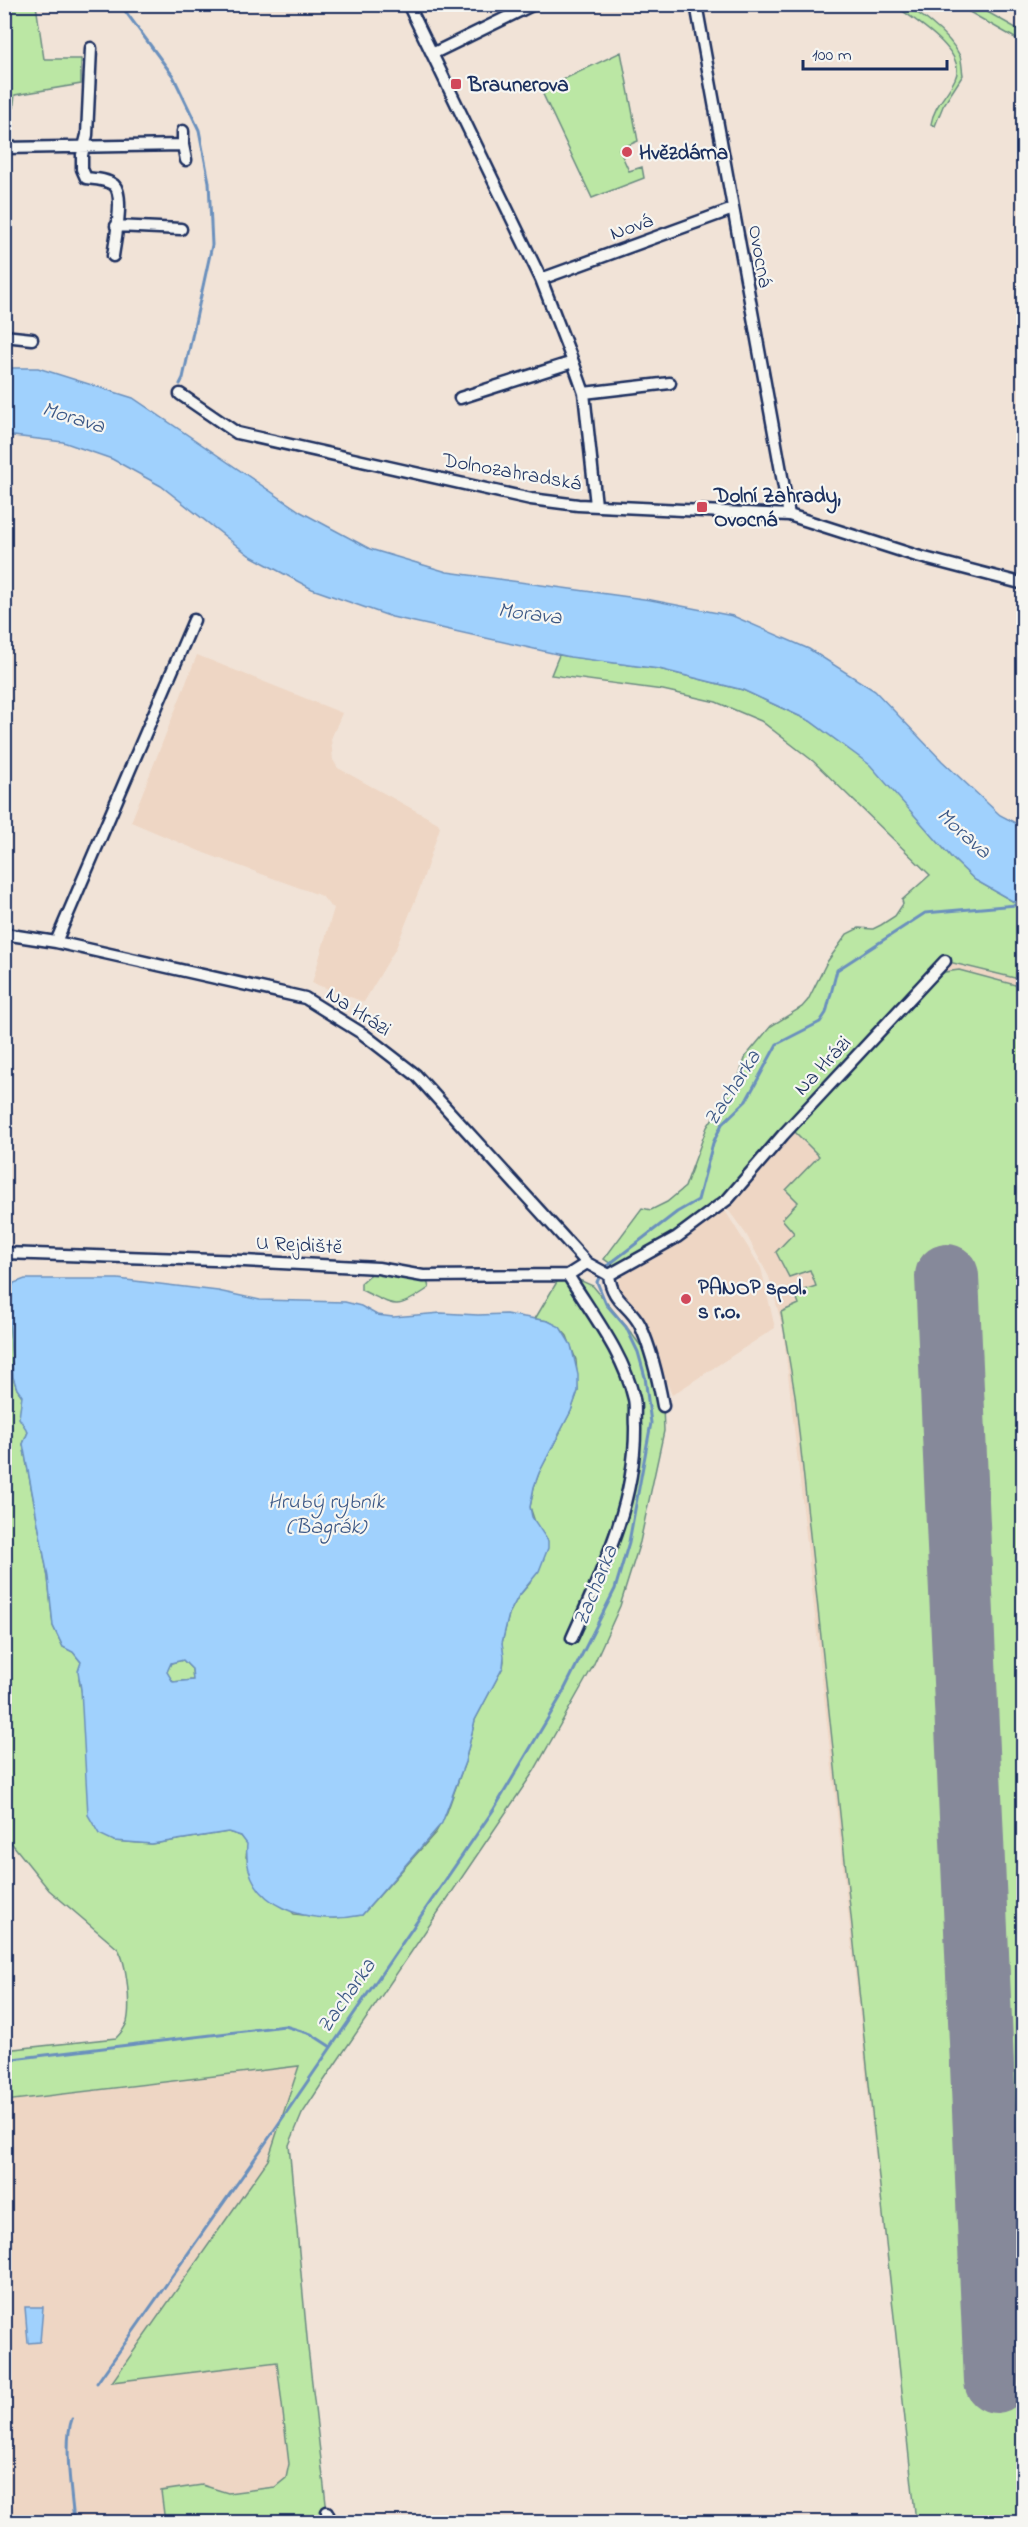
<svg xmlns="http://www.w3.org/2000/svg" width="1028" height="2527" font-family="'Indie Flower',sans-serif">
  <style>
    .built { fill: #eed6c4 }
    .green { fill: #bbe7a4; stroke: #6b8b81; stroke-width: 1.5; fill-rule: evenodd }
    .water { fill: #a0d1fd; stroke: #6b90bd; stroke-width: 1.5; fill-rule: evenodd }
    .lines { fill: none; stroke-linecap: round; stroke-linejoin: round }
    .stream { stroke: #6b90bd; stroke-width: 3 }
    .runway { stroke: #86899a; stroke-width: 64 }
    .street-casing { stroke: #1b2f5e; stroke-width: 15 }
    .street { stroke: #f6f6f2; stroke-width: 10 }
    .rail { stroke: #1b2f5e; stroke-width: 3; stroke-dasharray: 9 4.5; stroke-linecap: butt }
    .poi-dot { fill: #d1495b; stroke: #f6f6f2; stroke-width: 2 }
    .labels { text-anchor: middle; stroke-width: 4.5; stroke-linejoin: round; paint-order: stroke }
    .poi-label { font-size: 21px; font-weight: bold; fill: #1b2f5e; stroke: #f6f6f2; text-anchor: start }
    .street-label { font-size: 21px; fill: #1b2f5e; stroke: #f6f6f2 }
    .water-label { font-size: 22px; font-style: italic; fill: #3c5886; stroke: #f6f6f2 }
  </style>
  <rect width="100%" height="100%" fill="#f1e3d7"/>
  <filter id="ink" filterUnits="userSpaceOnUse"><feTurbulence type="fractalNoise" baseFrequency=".0167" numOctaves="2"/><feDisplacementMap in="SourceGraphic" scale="12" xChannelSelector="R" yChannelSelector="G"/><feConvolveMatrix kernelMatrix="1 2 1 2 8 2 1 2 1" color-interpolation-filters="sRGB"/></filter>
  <g filter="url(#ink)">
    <path class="built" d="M197 655 342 713 331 739 333 760 338 768 438 823 440 827 420 888 396 948 364 1002 312 983 334 908 329 905 322 896 204 853 131 822Z
      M945 961 1023 981V2522H916L783 1329 769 1277 746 1234 726 1207 741 1185 737 1180 845 1060Z
      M724 1209 761 1268 775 1328 672 1395 641 1321 615 1289 625 1269 717 1210Z
      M299 2066 268 2160 112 2382 277 2362 289 2464 286 2478 275 2487 228 2493 202 2485 161 2491 165 2522H5L4 2101Z"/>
    <path class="green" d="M4 5H36L44 59H81V84L15 95 9 142 5 143Z
      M894 5C914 4 951 37 960 56 962 62 962 70 963 75L943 106 935 126 931 124C934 105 947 96 955 79 969 52 912 18 894 5Z
      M957 5H975L1023 32 1022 42Z
      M621 52 638 141 619 149 629 171 642 167 644 178 592 198 541 90Z
      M559 655 659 669 743 690 810 721 871 765 952 858 975 880 1023 907V980L945 961 845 1060 722 1198 652 1246 614 1266 604 1259 642 1208 651 1210 667 1202 685 1187 707 1127 738 1079 746 1056 771 1026 802 1007 808 1000 827 962 847 934 859 928 873 929 881 925 895 916 903 904 902 900 930 875 813 761 761 721 716 702 663 690 551 675Z
      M959 970 1023 987V2522H916L795 1395 781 1312 799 1304 795 1293 816 1286 810 1270 789 1277 776 1252 794 1233 782 1219 798 1202 786 1190 819 1156 794 1131 937 978 945 972ZM970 1272 1019 2383 974 2385 926 1276Z
      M378 1268 427 1280 429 1288C394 1312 397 1306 361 1290V1283Z
      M561 1275H568L593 1286 626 1326 646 1353 663 1406 664 1431 640 1542 620 1606 592 1668 534 1771 321 2085 302 2114 289 2145 308 2348 327 2512 331 2522H165L161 2491 202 2485 228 2493 275 2487 286 2478 289 2464 277 2362 112 2382 268 2160 299 2066 5 2101V2050L116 2038C121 2033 125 2028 127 2022 131 2005 127 1963 118 1949L49 1890 5 1835 4 1283 8 1295 13 1377 17 1389 22 1396C19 1416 20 1415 28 1432L23 1444 48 1577 53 1626 63 1647 73 1652 81 1662 79 1680 114 1841 152 1844 228 1832 241 1836 248 1844 246 1857 294 1914 334 1918 362 1915 436 1832 447 1812 465 1762 475 1720 503 1667 504 1661 502 1643 509 1614 518 1597 530 1583 535 1522 530 1507 534 1487 539 1473 571 1411 578 1391 576 1360 567 1336 559 1327 548 1321 535 1319Z
      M183 1660 192 1669 193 1680 173 1682 166 1672 171 1663Z"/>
    <path class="water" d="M5 368H38L133 398 301 512 370 549 447 572 651 600 733 616 809 649 875 691 942 761 1000 815 1023 827V907L975 880 952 858 870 765 810 721 743 690 659 669 570 657 392 617 312 589 249 555 161 486 112 459 63 442 5 435Z
      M25 1279H118L218 1291 260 1300 345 1302 361 1306 377 1315 393 1317 441 1313 478 1315 506 1314 548 1321 560 1327 571 1345 578 1375V1391L571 1411 539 1473 534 1487 530 1507 532 1517 548 1541V1548L539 1571 518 1597 509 1614 502 1643 504 1656 503 1667 475 1720 465 1762 442 1823 362 1915C311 1926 241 1909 247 1844L241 1836 228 1832 152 1844 114 1841 99 1834 88 1815 81 1689 78 1671 81 1662 73 1652 63 1647 53 1626 48 1577 23 1444 28 1432 19 1418 22 1396 17 1389 13 1377 8 1295 14 1283ZM183 1660 192 1669 193 1680 173 1682 167 1672 171 1663Z
      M25 2307H43L40 2342 28 2343Z"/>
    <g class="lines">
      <path class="stream" d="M120 4 173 76 199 130 209 182 212 245 183 378 180 384
        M4 2060 285 2026 311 2034 331 2047
        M97 2383 260 2151 494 1809 560 1698 615 1589 629 1542 651 1423 645 1377 638 1352 626 1327 606 1304 597 1282 603 1269 677 1212 698 1200 713 1143 722 1124 746 1101 777 1044 820 1022 826 1013 837 970 925 913 1016 905 1024 900
        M72 2419C63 2442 72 2497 74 2522"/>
      <path class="runway" d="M947 1276 996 2381"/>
      <defs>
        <path id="street" d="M408 4 541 279 573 362 584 393 596 505
          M696 4 789 515
          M91 48 87 135 82 155V169L86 178C95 179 106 179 114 185 125 195 115 241 113 256
          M432 54 534 4
          M183 145 186 160
          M4 148 183 145V131
          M116 226 181 229
          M541 279 733 209
          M4 336 32 339
          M584 393 670 383
          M180 394 237 433 531 499 578 505 789 515 917 556 1024 584
          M460 398 573 362
          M4 934 56 942 305 998 363 1034 416 1075 587 1263 609 1275
          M56 942 194 620
          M4 1253 244 1261 378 1268 423 1276 568 1275 587 1263
          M568 1275C592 1314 624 1354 634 1399 636 1407 634 1418 635 1426 636 1502 602 1571 572 1638
          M609 1275 677 1237 728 1199 783 1135 945 961
          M609 1275C612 1302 629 1304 640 1325 652 1351 658 1378 663 1406
          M327 2512 331 2522"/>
      </defs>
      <use href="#street" class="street-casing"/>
      <use href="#street" class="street"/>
      <path class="rail" d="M4 2442 6 2471 4 2507"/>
    </g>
  </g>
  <g class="poi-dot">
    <rect x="450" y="78" width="12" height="12" rx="3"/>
    <circle cx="627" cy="152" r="6"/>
    <rect x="696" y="501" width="12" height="12" rx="3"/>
    <circle cx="686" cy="1299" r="6"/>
  </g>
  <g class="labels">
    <g class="poi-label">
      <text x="468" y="91">Braunerova</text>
      <text x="639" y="159">Hvězdárna</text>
      <text x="714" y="502">Dolní Zahrady,<tspan x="714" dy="24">Ovocná</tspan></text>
      <text x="698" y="1294">PANOP spol.<tspan x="698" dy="24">s r.o.</tspan></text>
    </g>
    <g class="street-label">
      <text transform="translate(631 226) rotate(-20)" y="7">Nová</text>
      <text transform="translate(761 256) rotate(80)" y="7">Ovocná</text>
      <text transform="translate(512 471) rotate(10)" y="7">Dolnozahradská</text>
      <text transform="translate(359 1011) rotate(33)" y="7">Na Hrázi</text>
      <text transform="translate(822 1065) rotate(-47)" y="7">Na Hrázi</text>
      <text transform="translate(299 1244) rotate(3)" y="7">U Rejdiště</text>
    </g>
    <g class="water-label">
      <text transform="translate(74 416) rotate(17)" y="8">Morava</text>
      <text transform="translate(530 612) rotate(7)" y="8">Morava</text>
      <text transform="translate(965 832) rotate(42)" y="8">Morava</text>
      <text transform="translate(731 1087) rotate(-57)" y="8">Zacharka</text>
      <text x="326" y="1508">Hrubý rybník<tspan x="326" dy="25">(Bagrák)</tspan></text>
      <text transform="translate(594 1585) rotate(-68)" y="8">Zacharka</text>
      <text transform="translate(345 1995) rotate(-55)" y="8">Zacharka</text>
    </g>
  </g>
  <rect width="1028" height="2527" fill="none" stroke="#f6f6f2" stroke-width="24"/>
  <rect x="12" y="12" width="1004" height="2503" fill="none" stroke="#1b2f5e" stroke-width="2" filter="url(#ink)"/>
  <path d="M803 60v9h144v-9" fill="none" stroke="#1b2f5e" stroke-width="3"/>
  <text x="812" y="60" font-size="18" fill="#1b2f5e" stroke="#f6f6f2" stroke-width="4.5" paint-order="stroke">100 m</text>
</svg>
